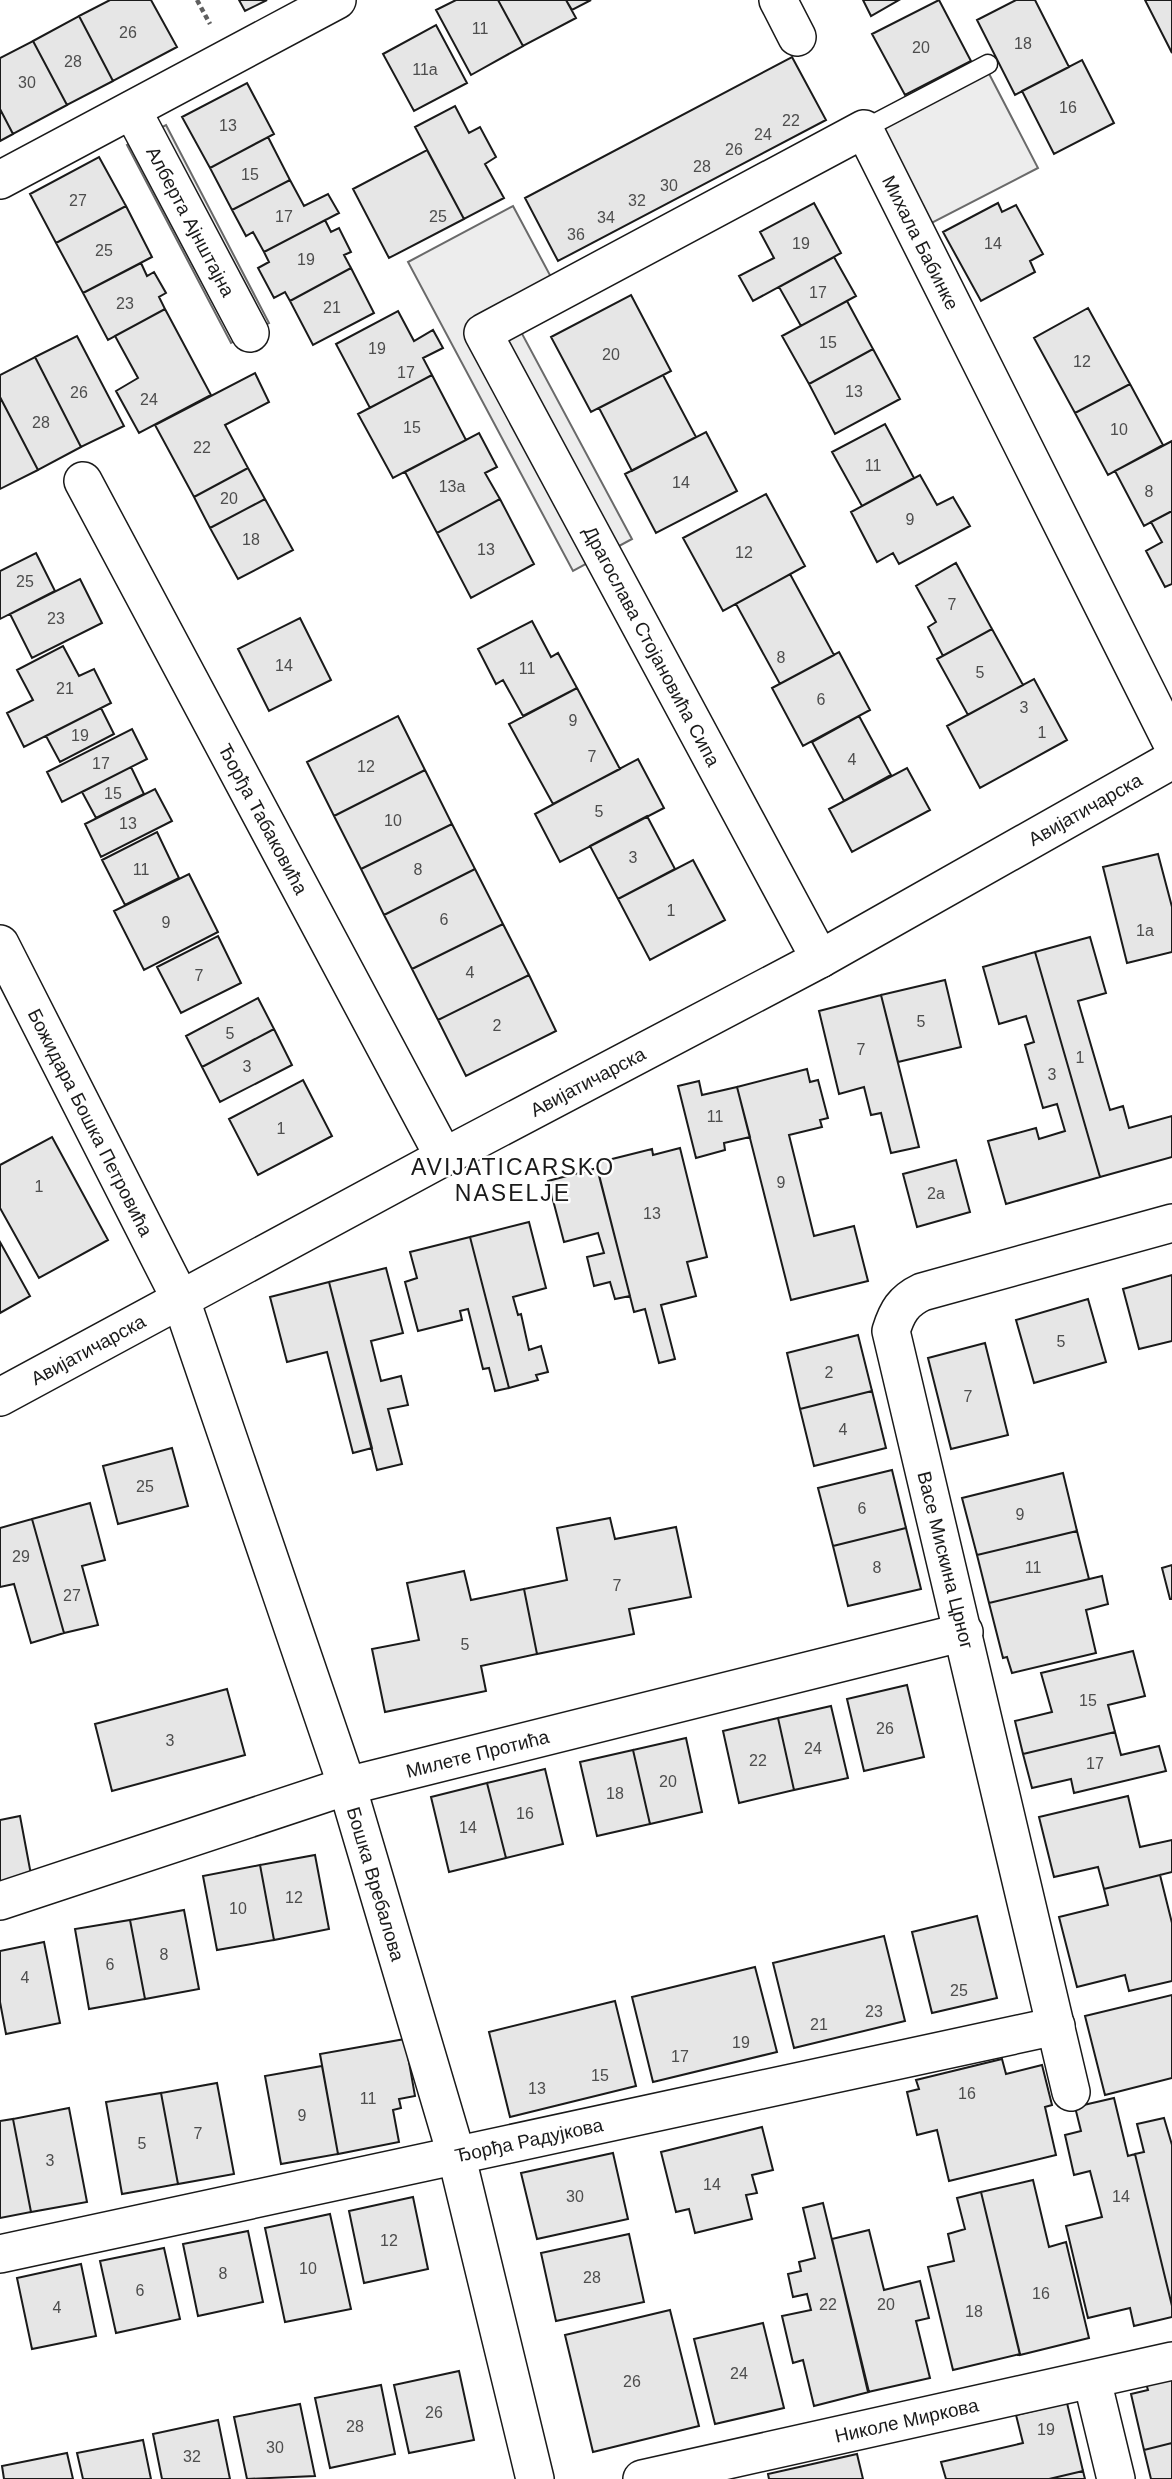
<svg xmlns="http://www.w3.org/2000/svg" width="1172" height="2479" font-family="Helvetica,sans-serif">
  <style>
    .built { fill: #ededed; stroke: #6a6a6a; stroke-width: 2 }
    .building { fill: #e6e6e6; stroke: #1a1a1a; stroke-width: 2 }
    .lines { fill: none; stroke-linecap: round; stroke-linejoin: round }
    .service-casing { stroke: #1a1a1a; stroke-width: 21 }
    .minor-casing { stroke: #1a1a1a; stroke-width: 40 }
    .path { stroke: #5f5f5f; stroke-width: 4.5; stroke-dasharray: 5 3.5; stroke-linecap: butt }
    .service { stroke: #fff; stroke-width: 18 }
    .minor { stroke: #fff; stroke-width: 37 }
    .labels { text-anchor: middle; stroke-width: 5; stroke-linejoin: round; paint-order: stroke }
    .number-label { font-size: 16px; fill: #4d4d4d }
    .street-label { font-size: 19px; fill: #1a1a1a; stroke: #fff }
    .quarter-label { font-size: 23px; letter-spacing: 2px; fill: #1a1a1a; stroke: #fff }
  </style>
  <rect width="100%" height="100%" fill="#fff"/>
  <path class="built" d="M985 66 1038 168 918 230 864 129Z
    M166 125 269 323 231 343 127 145Z
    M513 206 559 292 513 317 632 539 573 571 408 262Z"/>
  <path class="building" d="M110 0H151L177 47 113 81 79 16Z
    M239 0H267L245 11Z
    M456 0H498L523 46 471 75 436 10Z
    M498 0H566L576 18 523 46Z
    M566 0H591L572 10Z
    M863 0H899L871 16Z
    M939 0 971 61 905 95 872 34Z
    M1016 0H1035L1069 67 1015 95 977 20Z
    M1145 0H1172V53Z
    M79 16 113 81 67 105 33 41Z
    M436 25 467 83 414 111 383 54Z
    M33 41 67 105 13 134 0 109V58Z
    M792 57 826 120 558 261 525 198Z
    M1082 60 1114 123 1054 154 1022 91Z
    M247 83 274 134 210 168 182 117Z
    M455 106 469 133 480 127 496 157 485 164 504 198 464 219 415 127Z
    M0 109 13 134 0 141Z
    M268 137 290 180 232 210 210 168Z
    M427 150 464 219 389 258 353 189Z
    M99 157 126 206 56 243 30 194Z
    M290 180 304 206 328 194 339 213 264 252 253 232 246 236 232 210Z
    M814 203 841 253 753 301 739 276 774 258 760 232Z
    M998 203 1002 212 1016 205 1043 254 1030 261 1035 272 981 301 943 232Z
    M126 206 152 257 83 293 56 243Z
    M325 220 331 232 339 228 351 252 344 255 351 268 290 301 285 292 274 298 258 268 269 262 264 252Z
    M834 257 856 296 801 326 779 287Z
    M141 263 147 276 154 272 166 293 159 297 165 309 108 340 83 293Z
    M351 268 374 313 313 345 290 301Z
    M631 295 671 371 591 412 551 337Z
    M847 301 873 349 809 384 782 336Z
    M1088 308 1130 384 1075 413 1034 338Z
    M165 309 211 395 139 433 116 391 138 378 115 336Z
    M398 311 414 341 433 330 443 348 423 358 432 375 370 408 336 344Z
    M77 336 124 426 81 447 35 357Z
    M873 349 900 399 835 434 809 384Z
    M35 357 81 447 38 470 0 397V375Z
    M255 373 269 402 225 425 248 468 194 497 155 425Z
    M432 375 466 440 393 478 358 414Z
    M663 375 696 437 632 471 599 408Z
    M1130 384 1163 445 1108 475 1075 413Z
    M0 397 38 470 0 489Z
    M885 424 914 478 862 506 832 452Z
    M706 432 737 491 656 533 625 474Z
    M479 433 497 467 485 473 500 499 437 533 405 472Z
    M1172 441V511L1144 526 1115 471Z
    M248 468 265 499 210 528 194 497Z
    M920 475 937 505 953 497 970 526 899 564 893 553 877 562 851 512Z
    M766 494 805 566 723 611 683 538Z
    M265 499 293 550 238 579 210 528Z
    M500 499 534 564 471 598 437 533Z
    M1172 511V584L1165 587 1146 551 1162 542 1151 522Z
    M36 553 55 591 0 619V571Z
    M956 563 992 629 943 656 928 627 936 622 916 586Z
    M790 574 834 655 780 684 736 604Z
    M80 579 102 623 32 658 10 614Z
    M300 618 331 680 269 711 238 649Z
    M532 621 551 657 558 653 577 688 523 716 503 680 496 684 478 649Z
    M992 629 1023 685 968 715 937 659Z
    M63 646 79 676 94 669 111 703 24 747 7 713 33 700 17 670Z
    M839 652 870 710 803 746 772 688Z
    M1034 679 1067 740 980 788 947 726Z
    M577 688 620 769 553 804 509 724Z
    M101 708 114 734 60 762 46 736Z
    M398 716 425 770 334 816 307 762Z
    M859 716 891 775 844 801 812 742Z
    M132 729 147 759 62 802 47 772Z
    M638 759 664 808 560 862 535 814Z
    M131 767 144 794 96 818 82 792Z
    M907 768 930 810 852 852 829 809Z
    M425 770 452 824 361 869 334 816Z
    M155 789 172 821 101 857 85 824Z
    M647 816 675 869 618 899 590 846Z
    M452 824 475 869 384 915 361 869Z
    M157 832 179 878 125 905 102 860Z
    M1158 854 1172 907V952L1127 963 1103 867Z
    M693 860 725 920 650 960 618 899Z
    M475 869 503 924 412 969 384 915Z
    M189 874 218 932 144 970 114 911Z
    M503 924 529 975 438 1020 412 969Z
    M218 936 241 983 181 1013 157 967Z
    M1090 937 1106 993 1078 1001 1110 1110 1123 1106 1129 1128 1172 1116V1157L1100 1177 1035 952Z
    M1035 952 1100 1177 1006 1204 988 1141 1036 1128 1039 1139 1065 1131 1057 1104 1043 1108 1025 1045 1034 1042 1026 1016 999 1024 983 967Z
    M529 975 556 1031 466 1076 438 1020Z
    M945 980 961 1047 898 1062 881 995Z
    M881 995 919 1147 891 1153 881 1113 871 1115 864 1087 839 1094 819 1011Z
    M258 998 274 1029 202 1067 186 1036Z
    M274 1029 292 1065 220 1102 202 1067Z
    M807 1069 810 1082 818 1080 828 1118 820 1120 822 1127 789 1135 814 1236 854 1226 868 1281 791 1300 737 1087Z
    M303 1080 332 1136 258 1175 229 1119Z
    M699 1081 702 1095 737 1087 750 1137 724 1143 725 1150 696 1158 678 1086Z
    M52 1137 108 1240 39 1278 0 1208V1165Z
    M680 1148 707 1257 687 1262 696 1296 661 1305 675 1359 659 1363 645 1309 634 1312 596 1163 652 1149 653 1155Z
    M956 1160 970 1212 917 1227 903 1174Z
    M597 1168 630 1296 615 1299 610 1282 594 1286 587 1257 604 1253 598 1233 564 1242 548 1181Z
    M529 1222 546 1288 513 1297 518 1315 521 1314 529 1350 541 1346 548 1372 536 1375 538 1380 509 1388 470 1237Z
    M470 1237 509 1388 495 1391 489 1368 483 1369 468 1309 460 1311 462 1320 418 1331 405 1282 417 1278 410 1252Z
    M0 1242 30 1296 0 1313Z
    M386 1268 403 1333 371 1341 381 1381 401 1376 408 1405 388 1409 402 1464 377 1470 329 1282Z
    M1172 1275V1341L1139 1349 1123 1289Z
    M329 1282 372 1448 353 1453 327 1352 287 1362 270 1297Z
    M1088 1299 1106 1362 1034 1383 1016 1320Z
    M858 1335 872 1391 800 1409 787 1353Z
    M985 1343 1008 1435 951 1449 928 1358Z
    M872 1391 886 1448 814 1466 800 1409Z
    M172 1448 188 1506 118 1524 103 1466Z
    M892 1470 906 1528 833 1546 818 1488Z
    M1063 1473 1077 1531 977 1555 962 1498Z
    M90 1503 105 1560 82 1566 98 1625 64 1633 32 1519Z
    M610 1518 615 1539 676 1527 691 1597 629 1609 634 1634 537 1654 524 1589 567 1580 557 1528Z
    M32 1519 64 1633 31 1643 14 1584 0 1587V1528Z
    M906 1528 921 1589 848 1606 833 1546Z
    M1077 1531 1089 1579 989 1603 977 1555Z
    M1172 1565V1599H1170L1162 1568Z
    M464 1571 471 1600 524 1589 537 1654 481 1666 486 1691 385 1712 372 1649 419 1640 407 1583Z
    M1102 1576 1108 1604 1086 1610 1096 1653 1012 1673 1007 1657 1003 1658 989 1603Z
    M1133 1651 1145 1696 1108 1705 1115 1732 1023 1754 1015 1721 1052 1712 1041 1673Z
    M907 1685 924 1757 864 1771 847 1699Z
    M227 1689 245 1755 112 1791 95 1724Z
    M831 1706 848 1778 794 1790 778 1718Z
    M778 1718 794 1790 739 1803 723 1731Z
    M1115 1732 1121 1755 1159 1746 1166 1771 1074 1793 1071 1779 1032 1788 1023 1754Z
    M686 1738 702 1812 650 1824 633 1750Z
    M633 1750 650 1824 597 1836 580 1762Z
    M545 1769 563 1844 506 1858 487 1783Z
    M487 1783 506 1858 449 1872 431 1797Z
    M1128 1796 1140 1847 1172 1840V1872L1104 1889 1098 1867 1054 1877 1039 1817Z
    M20 1816 32 1880 0 1886V1820Z
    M315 1855 329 1929 274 1940 260 1865Z
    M260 1865 274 1940 217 1950 203 1876Z
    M1160 1875 1172 1923V1981L1129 1991 1125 1975 1077 1987 1059 1917 1108 1905 1104 1889Z
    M184 1910 199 1989 145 1999 130 1920Z
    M977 1916 997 1998 932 2013 912 1932Z
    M130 1920 145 1999 89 2009 75 1929Z
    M884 1936 905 2021 794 2048 773 1963Z
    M44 1942 60 2023 6 2034 0 2002V1951Z
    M755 1967 777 2052 653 2082 632 1997Z
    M1172 1995V2078L1105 2095 1085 2016Z
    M615 2001 636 2086 510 2117 489 2032Z
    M405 2039 415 2096 399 2099 401 2108 393 2110 399 2142 338 2154 320 2054Z
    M1002 2059 1006 2074 1042 2065 1052 2105 1045 2107 1056 2155 949 2181 937 2130 917 2135 907 2092 919 2089 916 2080Z
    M322 2066 338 2154 281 2164 265 2076Z
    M217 2083 234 2174 178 2184 161 2093Z
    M161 2093 178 2184 122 2194 106 2102Z
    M1114 2098 1128 2156 1135 2154 1172 2306V2317L1134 2326 1130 2308 1088 2318 1066 2226 1102 2217 1090 2171 1074 2175 1065 2135 1081 2131 1075 2107Z
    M69 2108 87 2202 31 2212 13 2119Z
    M1164 2118 1172 2145V2306L1135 2154 1144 2152 1137 2124Z
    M13 2119 31 2212 0 2218V2121Z
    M762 2127 773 2170 752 2175 757 2193 746 2195 752 2219 695 2233 689 2209 676 2212 661 2152Z
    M613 2153 628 2219 537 2239 521 2173Z
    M1033 2180 1049 2247 1066 2242 1089 2338 1020 2355 981 2192Z
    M981 2192 1020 2354 953 2370 928 2267 954 2261 948 2234 965 2229 957 2198Z
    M413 2197 428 2269 364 2283 349 2211Z
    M823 2203 869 2392 814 2406 803 2360 793 2363 782 2316 811 2310 807 2294 793 2297 788 2274 801 2271 799 2262 815 2258 803 2208Z
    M330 2214 351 2309 285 2322 265 2228Z
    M869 2230 884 2290 920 2281 929 2318 916 2321 930 2378 868 2392 832 2239Z
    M248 2231 263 2302 198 2316 183 2244Z
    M629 2234 644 2302 556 2321 541 2253Z
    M164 2248 180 2319 116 2333 100 2261Z
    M81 2264 96 2336 32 2349 17 2278Z
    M670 2310 699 2426 593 2452 565 2335Z
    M763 2323 784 2408 715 2424 694 2339Z
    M459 2371 474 2440 409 2453 394 2385Z
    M1172 2374V2443L1144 2450 1131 2394 1148 2390 1145 2380Z
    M381 2385 395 2454 330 2468 315 2398Z
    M1067 2403 1083 2471 1049 2479H946L941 2462 1023 2443 1016 2415Z
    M300 2404 315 2476 247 2479 234 2417Z
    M218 2420 230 2479H162L153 2434Z
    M143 2440 151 2479H83L77 2453Z
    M1172 2443V2479H1151L1144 2450Z
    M67 2453 73 2479H4L2 2466Z
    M857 2454 863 2479H769L768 2474Z
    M1083 2471 1085 2479H1049Z"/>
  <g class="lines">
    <defs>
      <path id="service" d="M864 129 988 64"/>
      <g id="minor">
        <path d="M778 0 797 37"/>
        <path id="s1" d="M132 110 250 333"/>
        <path d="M0 180 337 0"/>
        <path id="s2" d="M83 481 444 1157"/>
        <path id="s3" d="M0 944 181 1300 347 1786 456 2154 535 2479"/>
        <path id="s4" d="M820 959 483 333 864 129 1172 743"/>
        <path id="s5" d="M0 1397 444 1157 820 959 1172 760"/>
        <path id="s6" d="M0 1901 347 1786 964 1632"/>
        <path d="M1071 2092 891 1331C897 1312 903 1301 922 1292L1172 1223"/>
        <path id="s7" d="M0 2254 1056 2026"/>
        <path d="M1092 2380 1116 2479"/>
        <path id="s8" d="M642 2479 1172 2361"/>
      </g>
    </defs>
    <use href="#service" class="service-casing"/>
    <use href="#minor" class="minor-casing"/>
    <path class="path" d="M197 0 210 24"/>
    <use href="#service" class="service"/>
    <use href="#minor" class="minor"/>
  </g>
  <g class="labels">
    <g class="number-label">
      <text x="480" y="34">11</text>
      <text x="128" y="38">26</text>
      <text x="1023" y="49">18</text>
      <text x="921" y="53">20</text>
      <text x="73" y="67">28</text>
      <text x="425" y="75">11a</text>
      <text x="27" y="88">30</text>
      <text x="1068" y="113">16</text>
      <text x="791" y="126">22</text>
      <text x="228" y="131">13</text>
      <text x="763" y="140">24</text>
      <text x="734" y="155">26</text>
      <text x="702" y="172">28</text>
      <text x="250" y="180">15</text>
      <text x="669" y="191">30</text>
      <text x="78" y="206">27</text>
      <text x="637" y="206">32</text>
      <text x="284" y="222">17</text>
      <text x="438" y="222">25</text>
      <text x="606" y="223">34</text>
      <text x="576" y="240">36</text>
      <text x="801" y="249">19</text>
      <text x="993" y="249">14</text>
      <text x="104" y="256">25</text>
      <text x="306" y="265">19</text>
      <text x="818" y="298">17</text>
      <text x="125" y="309">23</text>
      <text x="332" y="313">21</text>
      <text x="828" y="348">15</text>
      <text x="377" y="354">19</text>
      <text x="611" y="360">20</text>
      <text x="1082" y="367">12</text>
      <text x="406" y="378">17</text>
      <text x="854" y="397">13</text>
      <text x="79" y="398">26</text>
      <text x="149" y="405">24</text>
      <text x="41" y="428">28</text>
      <text x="412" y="433">15</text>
      <text x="1119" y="435">10</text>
      <text x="202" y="453">22</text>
      <text x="873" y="471">11</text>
      <text x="681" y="488">14</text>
      <text x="452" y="492">13a</text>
      <text x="1149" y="497">8</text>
      <text x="229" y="504">20</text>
      <text x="910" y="525">9</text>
      <text x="251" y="545">18</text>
      <text x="486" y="555">13</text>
      <text x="744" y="558">12</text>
      <text x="25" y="587">25</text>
      <text x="952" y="610">7</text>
      <text x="56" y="624">23</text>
      <text x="781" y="663">8</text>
      <text x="284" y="671">14</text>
      <text x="527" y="674">11</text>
      <text x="980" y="678">5</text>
      <text x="65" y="694">21</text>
      <text x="821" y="705">6</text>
      <text x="1024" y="713">3</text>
      <text x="573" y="726">9</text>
      <text x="1042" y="738">1</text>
      <text x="80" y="741">19</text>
      <text x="592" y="762">7</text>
      <text x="852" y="765">4</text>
      <text x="101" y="769">17</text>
      <text x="366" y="772">12</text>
      <text x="113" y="799">15</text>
      <text x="599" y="817">5</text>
      <text x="393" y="826">10</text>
      <text x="128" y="829">13</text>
      <text x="633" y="863">3</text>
      <text x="141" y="875">11</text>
      <text x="418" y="875">8</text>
      <text x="671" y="916">1</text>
      <text x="444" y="925">6</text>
      <text x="166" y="928">9</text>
      <text x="1145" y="936">1a</text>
      <text x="470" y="978">4</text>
      <text x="199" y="981">7</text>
      <text x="921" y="1027">5</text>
      <text x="497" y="1031">2</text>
      <text x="230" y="1039">5</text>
      <text x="861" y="1055">7</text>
      <text x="1080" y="1063">1</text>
      <text x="247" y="1072">3</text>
      <text x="1052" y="1080">3</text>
      <text x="715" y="1122">11</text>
      <text x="281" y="1134">1</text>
      <text x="781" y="1188">9</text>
      <text x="39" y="1192">1</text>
      <text x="936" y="1199">2a</text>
      <text x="652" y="1219">13</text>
      <text x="1061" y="1347">5</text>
      <text x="829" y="1378">2</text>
      <text x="968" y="1402">7</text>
      <text x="843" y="1435">4</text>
      <text x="145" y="1492">25</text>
      <text x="862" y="1514">6</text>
      <text x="1020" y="1520">9</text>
      <text x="21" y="1562">29</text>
      <text x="877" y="1573">8</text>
      <text x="1033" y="1573">11</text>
      <text x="617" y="1591">7</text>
      <text x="72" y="1601">27</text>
      <text x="465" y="1650">5</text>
      <text x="1088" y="1706">15</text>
      <text x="885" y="1734">26</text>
      <text x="170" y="1746">3</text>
      <text x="813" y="1754">24</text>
      <text x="758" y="1766">22</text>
      <text x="1095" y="1769">17</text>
      <text x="668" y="1787">20</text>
      <text x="615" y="1799">18</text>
      <text x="525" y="1819">16</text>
      <text x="468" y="1833">14</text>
      <text x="294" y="1903">12</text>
      <text x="238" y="1914">10</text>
      <text x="164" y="1960">8</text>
      <text x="110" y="1970">6</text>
      <text x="25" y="1983">4</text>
      <text x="959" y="1996">25</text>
      <text x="874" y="2017">23</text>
      <text x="819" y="2030">21</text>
      <text x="741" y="2048">19</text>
      <text x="680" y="2062">17</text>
      <text x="600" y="2081">15</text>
      <text x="537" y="2094">13</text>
      <text x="967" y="2099">16</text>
      <text x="368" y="2104">11</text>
      <text x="302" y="2121">9</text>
      <text x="198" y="2139">7</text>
      <text x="142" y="2149">5</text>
      <text x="50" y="2166">3</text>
      <text x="712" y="2190">14</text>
      <text x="575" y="2202">30</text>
      <text x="1121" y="2202">14</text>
      <text x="389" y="2246">12</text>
      <text x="308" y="2274">10</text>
      <text x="223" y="2279">8</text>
      <text x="592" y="2283">28</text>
      <text x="140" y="2296">6</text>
      <text x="1041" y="2299">16</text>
      <text x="828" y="2310">22</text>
      <text x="886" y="2310">20</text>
      <text x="57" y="2313">4</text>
      <text x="974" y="2317">18</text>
      <text x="739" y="2379">24</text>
      <text x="632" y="2387">26</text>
      <text x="434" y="2418">26</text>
      <text x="355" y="2432">28</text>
      <text x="1046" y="2435">19</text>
      <text x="275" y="2453">30</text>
      <text x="192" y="2462">32</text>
    </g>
    <g class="street-label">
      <text dy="7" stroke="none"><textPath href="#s1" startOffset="126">Алберта Ајнштајна</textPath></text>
      <text dy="7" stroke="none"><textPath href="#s4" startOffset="1270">Михала Бабинке</textPath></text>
      <text transform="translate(652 646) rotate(62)" y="7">Драгослава Стојановића Сипа</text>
      <text dy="7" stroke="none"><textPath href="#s5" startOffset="1234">Авијатичарска</textPath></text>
      <text dy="7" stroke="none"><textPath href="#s2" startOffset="383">Ђорђа Табаковића</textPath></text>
      <text dy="7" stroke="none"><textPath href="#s5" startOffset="667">Авијатичарска</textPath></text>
      <text dy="7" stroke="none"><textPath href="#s3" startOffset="200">Божидара Бошка Петровића</textPath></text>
      <text dy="7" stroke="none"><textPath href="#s5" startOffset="100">Авијатичарска</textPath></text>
      <text transform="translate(946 1560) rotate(76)" y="7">Васе Мискина Црног</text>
      <text dy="7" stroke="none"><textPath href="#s6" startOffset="500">Милете Протића</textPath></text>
      <text dy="7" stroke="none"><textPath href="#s3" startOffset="1015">Бошка Вребалова</textPath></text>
      <text dy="7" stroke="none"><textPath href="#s7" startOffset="541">Ђорђа Радујкова</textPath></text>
      <text dy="7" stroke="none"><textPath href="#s8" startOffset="271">Николе Миркова</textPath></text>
    </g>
    <g class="quarter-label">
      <text x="513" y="1175">AVIJATICARSKO<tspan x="513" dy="26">NASELJE</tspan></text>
    </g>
  </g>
</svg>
